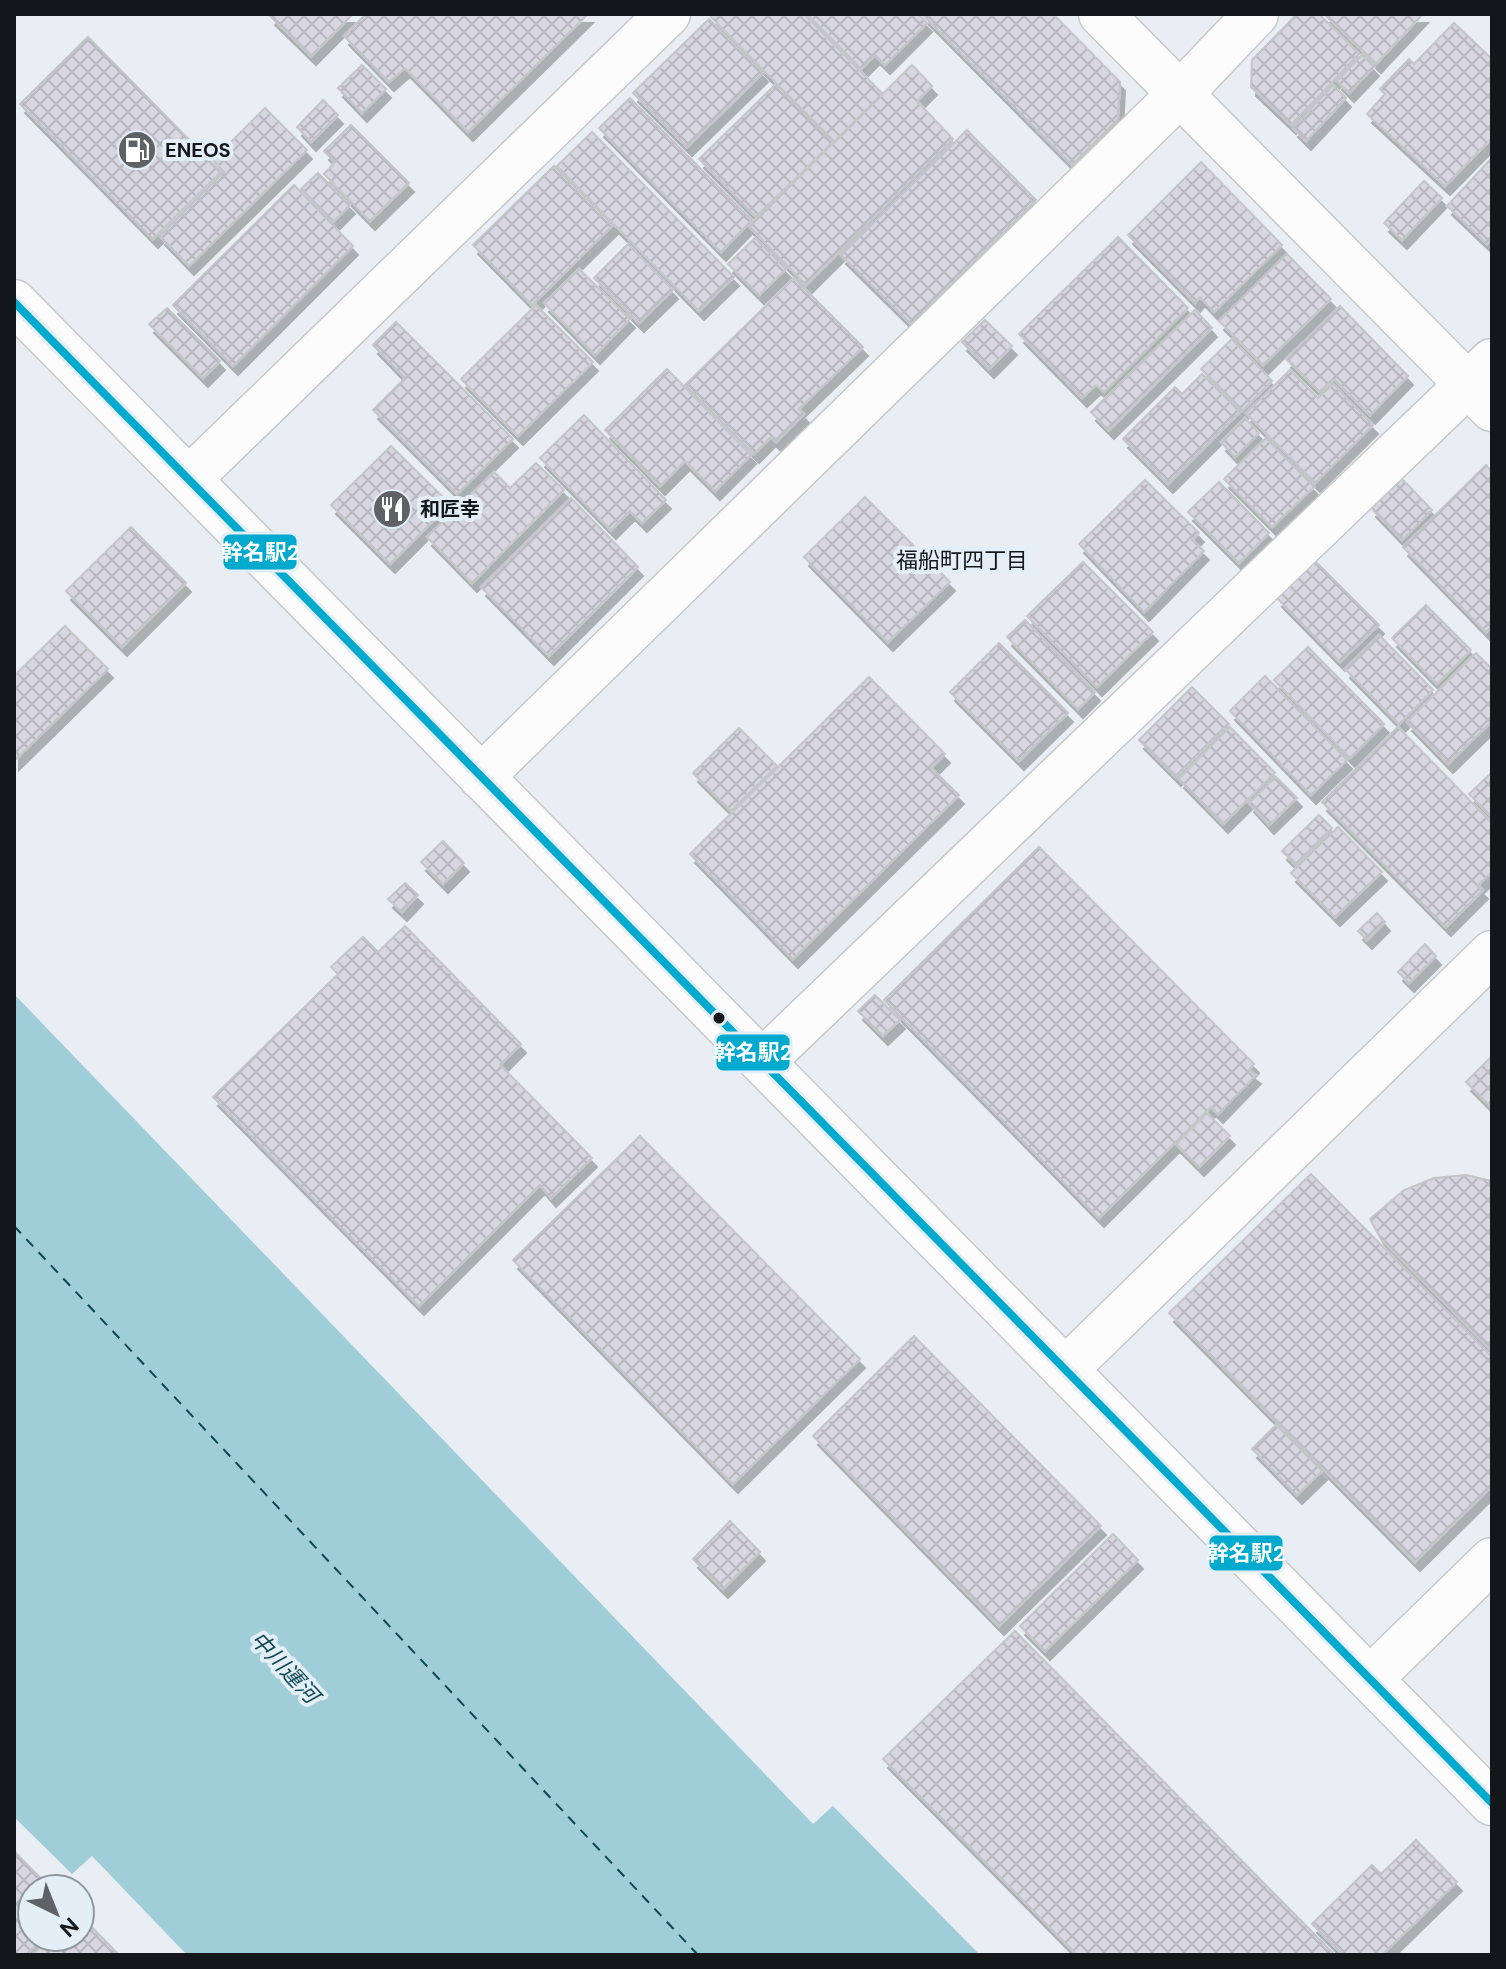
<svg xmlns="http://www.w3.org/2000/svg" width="1506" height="1969" font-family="'DM Sans','Noto Sans JP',sans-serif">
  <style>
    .water { fill: #9fced8 }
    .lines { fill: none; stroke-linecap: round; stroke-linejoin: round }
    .ferry { stroke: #0d4851; stroke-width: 2; stroke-dasharray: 10 8; stroke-linecap: butt }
    .building { fill: url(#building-cross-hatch); stroke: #c3c5c9; stroke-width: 2; filter: url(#shadow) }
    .minor-casing { stroke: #c5c9cc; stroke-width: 47 }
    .minor { stroke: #fcfcfd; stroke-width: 44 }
    .bus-1-casing { stroke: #e4eef7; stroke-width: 14 }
    .bus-1 { stroke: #00a9ce; stroke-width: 8 }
    .bus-dot { fill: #13171a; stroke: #e4eef7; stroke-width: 3 }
    .labels { text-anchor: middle; stroke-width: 8; stroke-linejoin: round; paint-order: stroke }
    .poi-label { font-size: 20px; font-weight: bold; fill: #13171a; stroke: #e4eef7; text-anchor: start }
    .neighbourhood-label { font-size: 22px; fill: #13171a; stroke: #e4eef7 }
    .water-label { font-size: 22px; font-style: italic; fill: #0d4851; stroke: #e4eef7 }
    .line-badge { stroke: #e4eef7; stroke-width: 3 }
    .badge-label { font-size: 22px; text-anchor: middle; font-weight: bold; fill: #fff }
  </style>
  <defs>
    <pattern id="building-cross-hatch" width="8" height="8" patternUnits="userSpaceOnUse" patternTransform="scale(2)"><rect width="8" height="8" fill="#d7d6e1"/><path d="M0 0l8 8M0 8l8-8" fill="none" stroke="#b8b7c0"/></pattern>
    <filter id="shadow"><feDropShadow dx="5" dy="9" stdDeviation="0" flood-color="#0004"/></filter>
  </defs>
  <rect width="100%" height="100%" fill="#e8eef3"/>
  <path class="water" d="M14 994 813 1824 833 1806 980 1955H187L92 1856 72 1874 14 1817Z"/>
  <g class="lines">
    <path class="ferry" d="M14 1226 698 1955"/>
  </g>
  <path class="building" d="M272 14H353L311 56 270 16Z
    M366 14H588L468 132 405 68 389 82 344 36Z
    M713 14H804L883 94 835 142 711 17Z
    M807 14H918L927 23 885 65 875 55 861 69Z
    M922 14H1053L1120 82 1118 119 1072 165Z
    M1297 14H1319L1359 54 1291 125 1251 87 1252 60Z
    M1324 14H1423L1376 64Z
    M709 19 763 73 687 147 633 93Z
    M1454 23 1492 59V138L1445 186 1367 114 1385 94 1380 89 1409 59 1414 64Z
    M88 37 221 172 153 239 20 104Z
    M1362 55 1374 67 1349 93 1337 81Z
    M362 65 386 89 362 113 338 88Z
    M912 65 932 86 917 101 953 139 806 285 749 226Z
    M776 84 833 142 756 217 699 159Z
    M1333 85 1346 98 1306 141 1293 128Z
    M630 98 752 220 721 252 599 128Z
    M323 100 338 115 311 142 297 127Z
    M265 108 307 150 189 266 160 236 224 172 213 160Z
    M351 125 409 183 370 221 324 174 335 162 324 151Z
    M967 130 1036 200 911 324 841 255Z
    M592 132 734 277 699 311 557 166Z
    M1490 160 1492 162V238L1487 244 1447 206Z
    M1201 162 1282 245 1214 312 1200 297 1195 303 1128 235Z
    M554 166 613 225 532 305 473 245Z
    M318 173 350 205 333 222 301 189Z
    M1424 181 1442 198 1402 240 1384 223Z
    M294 185 353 246 233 366 173 305Z
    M1118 237 1188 308 1104 392 1096 385 1082 398 1019 334Z
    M755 238 786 269 759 295 728 264Z
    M628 244 673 290 639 323 594 278Z
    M1287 254 1331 299 1263 365 1219 321Z
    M579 269 630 319 595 355 544 303Z
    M794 278 863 347 799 409 804 414 776 442 771 437 754 454 685 385Z
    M536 305 593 362 518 436 461 379Z
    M1340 306 1408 376 1370 415 1334 379 1320 392 1286 359Z
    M167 308 220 361 203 378 149 324Z
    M1195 310 1212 328 1109 430 1091 412Z
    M985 320 1012 346 989 369 962 342Z
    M396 322 513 439 457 494 373 410 405 378 373 345Z
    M1232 339 1272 381 1242 411 1201 369Z
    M667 369 751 455 715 491 685 461 660 486 605 430Z
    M1290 370 1318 398 1333 384 1373 425 1315 483 1246 413Z
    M1202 374 1240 412 1168 484 1123 439 1175 387 1182 394Z
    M584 415 666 500 642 523 630 511 611 530 540 458Z
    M1245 418 1259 433 1235 457 1221 442Z
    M1266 438 1314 487 1272 527 1224 479Z
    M391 446 450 504 390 564 331 505Z
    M536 463 564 490 472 583 427 537 494 472 510 488Z
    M1486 465 1492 472V626L1486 632 1403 547Z
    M1402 479 1432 510 1402 540 1371 508Z
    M1145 480 1199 533 1192 540 1204 551 1144 612 1079 544Z
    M1219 482 1269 533 1239 563 1188 512Z
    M865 497 950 582 888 642 804 557Z
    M571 498 638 567 549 656 481 587Z
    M131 527 186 583 122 647 66 591Z
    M1315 561 1379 625 1340 662 1277 598Z
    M1083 562 1153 632 1097 687 1027 616Z
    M1426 605 1471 650 1437 684 1392 638Z
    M1025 620 1095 692 1078 709 1007 637Z
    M65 626 108 669 14 761V676Z
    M1379 635 1433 690 1399 724 1345 669Z
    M999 643 1068 713 1019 761 950 692Z
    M1308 647 1384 724 1350 758 1274 680Z
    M1476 653 1492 669V721L1448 764 1407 722Z
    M1265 676 1347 760 1311 795 1230 711Z
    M869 677 945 754 931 768 959 795 793 959 690 854Z
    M1192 687 1229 724 1176 777 1139 740Z
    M1230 727 1275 773 1223 824 1179 779Z
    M1398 727 1492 823V872L1478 885 1483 890 1446 927 1322 802Z
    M739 728 777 766 731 811 693 773Z
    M1492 772V817L1469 794Z
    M1276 777 1297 798 1269 825 1249 803Z
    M1319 815 1332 828 1296 865 1282 851Z
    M1338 827 1382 872 1335 917 1291 873Z
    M443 841 464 863 443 884 421 862Z
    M1039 847 1254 1064 1249 1070 1256 1075 1218 1114 1211 1107 1099 1218 884 1000Z
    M405 883 418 895 402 912 388 899Z
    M1377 913 1385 922 1367 940 1358 931Z
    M405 926 521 1044 500 1065 592 1158 551 1198 540 1185 419 1306 213 1097 338 974 331 967 363 937 378 952Z
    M1425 944 1436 956 1409 983 1398 972Z
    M875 995 900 1020 883 1036 858 1011Z
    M1492 1056V1108L1466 1082Z
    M1207 1113 1230 1136 1199 1167 1176 1144Z
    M640 1136 860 1359 733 1484 513 1260Z
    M1311 1174 1492 1357V1486L1415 1562 1169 1313Z
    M1466 1175 1492 1181V1351L1381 1239 1370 1219 1404 1190 1434 1178Z
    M914 1336 1101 1526 999 1626 813 1436Z
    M1276 1425 1322 1471 1297 1495 1252 1449Z
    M730 1521 760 1552 723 1589 693 1559Z
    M1113 1534 1138 1560 1045 1651 1020 1626Z
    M1015 1631 1335 1955H1077L883 1759Z
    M1416 1840 1457 1882 1382 1955H1343L1312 1924 1372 1865 1381 1874Z
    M14 1851 51 1889H32V1937H44L26 1955H14Z
    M80 1915 119 1955H32L51 1937H80Z"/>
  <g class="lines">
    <defs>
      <path id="minor" d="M1101 14 1492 409
        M14 302 1492 1803
        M189 479 668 14
        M481 777 1180 94 1256 14
        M762 1062 1492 361
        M1065 1370 1492 953
        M1370 1679 1492 1560"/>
    </defs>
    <use href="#minor" class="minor-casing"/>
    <use href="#minor" class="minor"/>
    <defs>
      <path id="bus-1" d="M14 302 1492 1803"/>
    </defs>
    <use href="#bus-1" class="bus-1-casing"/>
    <use href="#bus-1" class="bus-1"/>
  </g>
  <defs>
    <symbol id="fuel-disc" viewBox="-11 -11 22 22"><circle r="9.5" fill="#5e6266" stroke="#e4eef7"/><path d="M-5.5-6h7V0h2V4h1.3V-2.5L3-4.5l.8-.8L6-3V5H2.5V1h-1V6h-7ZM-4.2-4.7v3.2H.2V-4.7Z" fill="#fff"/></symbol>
    <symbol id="restaurant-disc" viewBox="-11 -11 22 22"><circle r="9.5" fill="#5e6266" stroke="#e4eef7"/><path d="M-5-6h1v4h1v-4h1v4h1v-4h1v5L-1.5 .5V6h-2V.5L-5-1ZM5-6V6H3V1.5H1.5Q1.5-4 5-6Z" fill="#fff"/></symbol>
  </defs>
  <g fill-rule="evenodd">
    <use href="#fuel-disc" x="115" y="128" width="44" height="44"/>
    <use href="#restaurant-disc" x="370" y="487" width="44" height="44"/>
  </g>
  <circle class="bus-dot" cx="719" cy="1018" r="7"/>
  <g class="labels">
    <g class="poi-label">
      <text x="165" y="157">ENEOS</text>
      <text x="420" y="516">和匠幸</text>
    </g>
    <g class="neighbourhood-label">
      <text x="962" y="568">福船町四丁目</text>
    </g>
    <g class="water-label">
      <text transform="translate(285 1667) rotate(47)" y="8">中川運河</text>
    </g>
  </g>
  <g class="line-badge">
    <rect x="222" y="533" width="76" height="38" rx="8" fill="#00a9ce"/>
    <rect x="715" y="1033" width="76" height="39" rx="8" fill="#00a9ce"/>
    <rect x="1208" y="1534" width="76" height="38" rx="8" fill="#00a9ce"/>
  </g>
  <g class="badge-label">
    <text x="260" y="560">幹名駅2</text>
    <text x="753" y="1060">幹名駅2</text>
    <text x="1246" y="1561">幹名駅2</text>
  </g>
  <rect width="1506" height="1969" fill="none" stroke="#13171a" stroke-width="32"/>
  <g transform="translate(56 1913) rotate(137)"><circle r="38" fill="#e4eef7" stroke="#90989f" stroke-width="2"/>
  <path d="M0-6L14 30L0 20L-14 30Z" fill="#5e6266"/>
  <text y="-12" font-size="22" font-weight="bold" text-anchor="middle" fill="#13171a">N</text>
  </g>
</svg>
